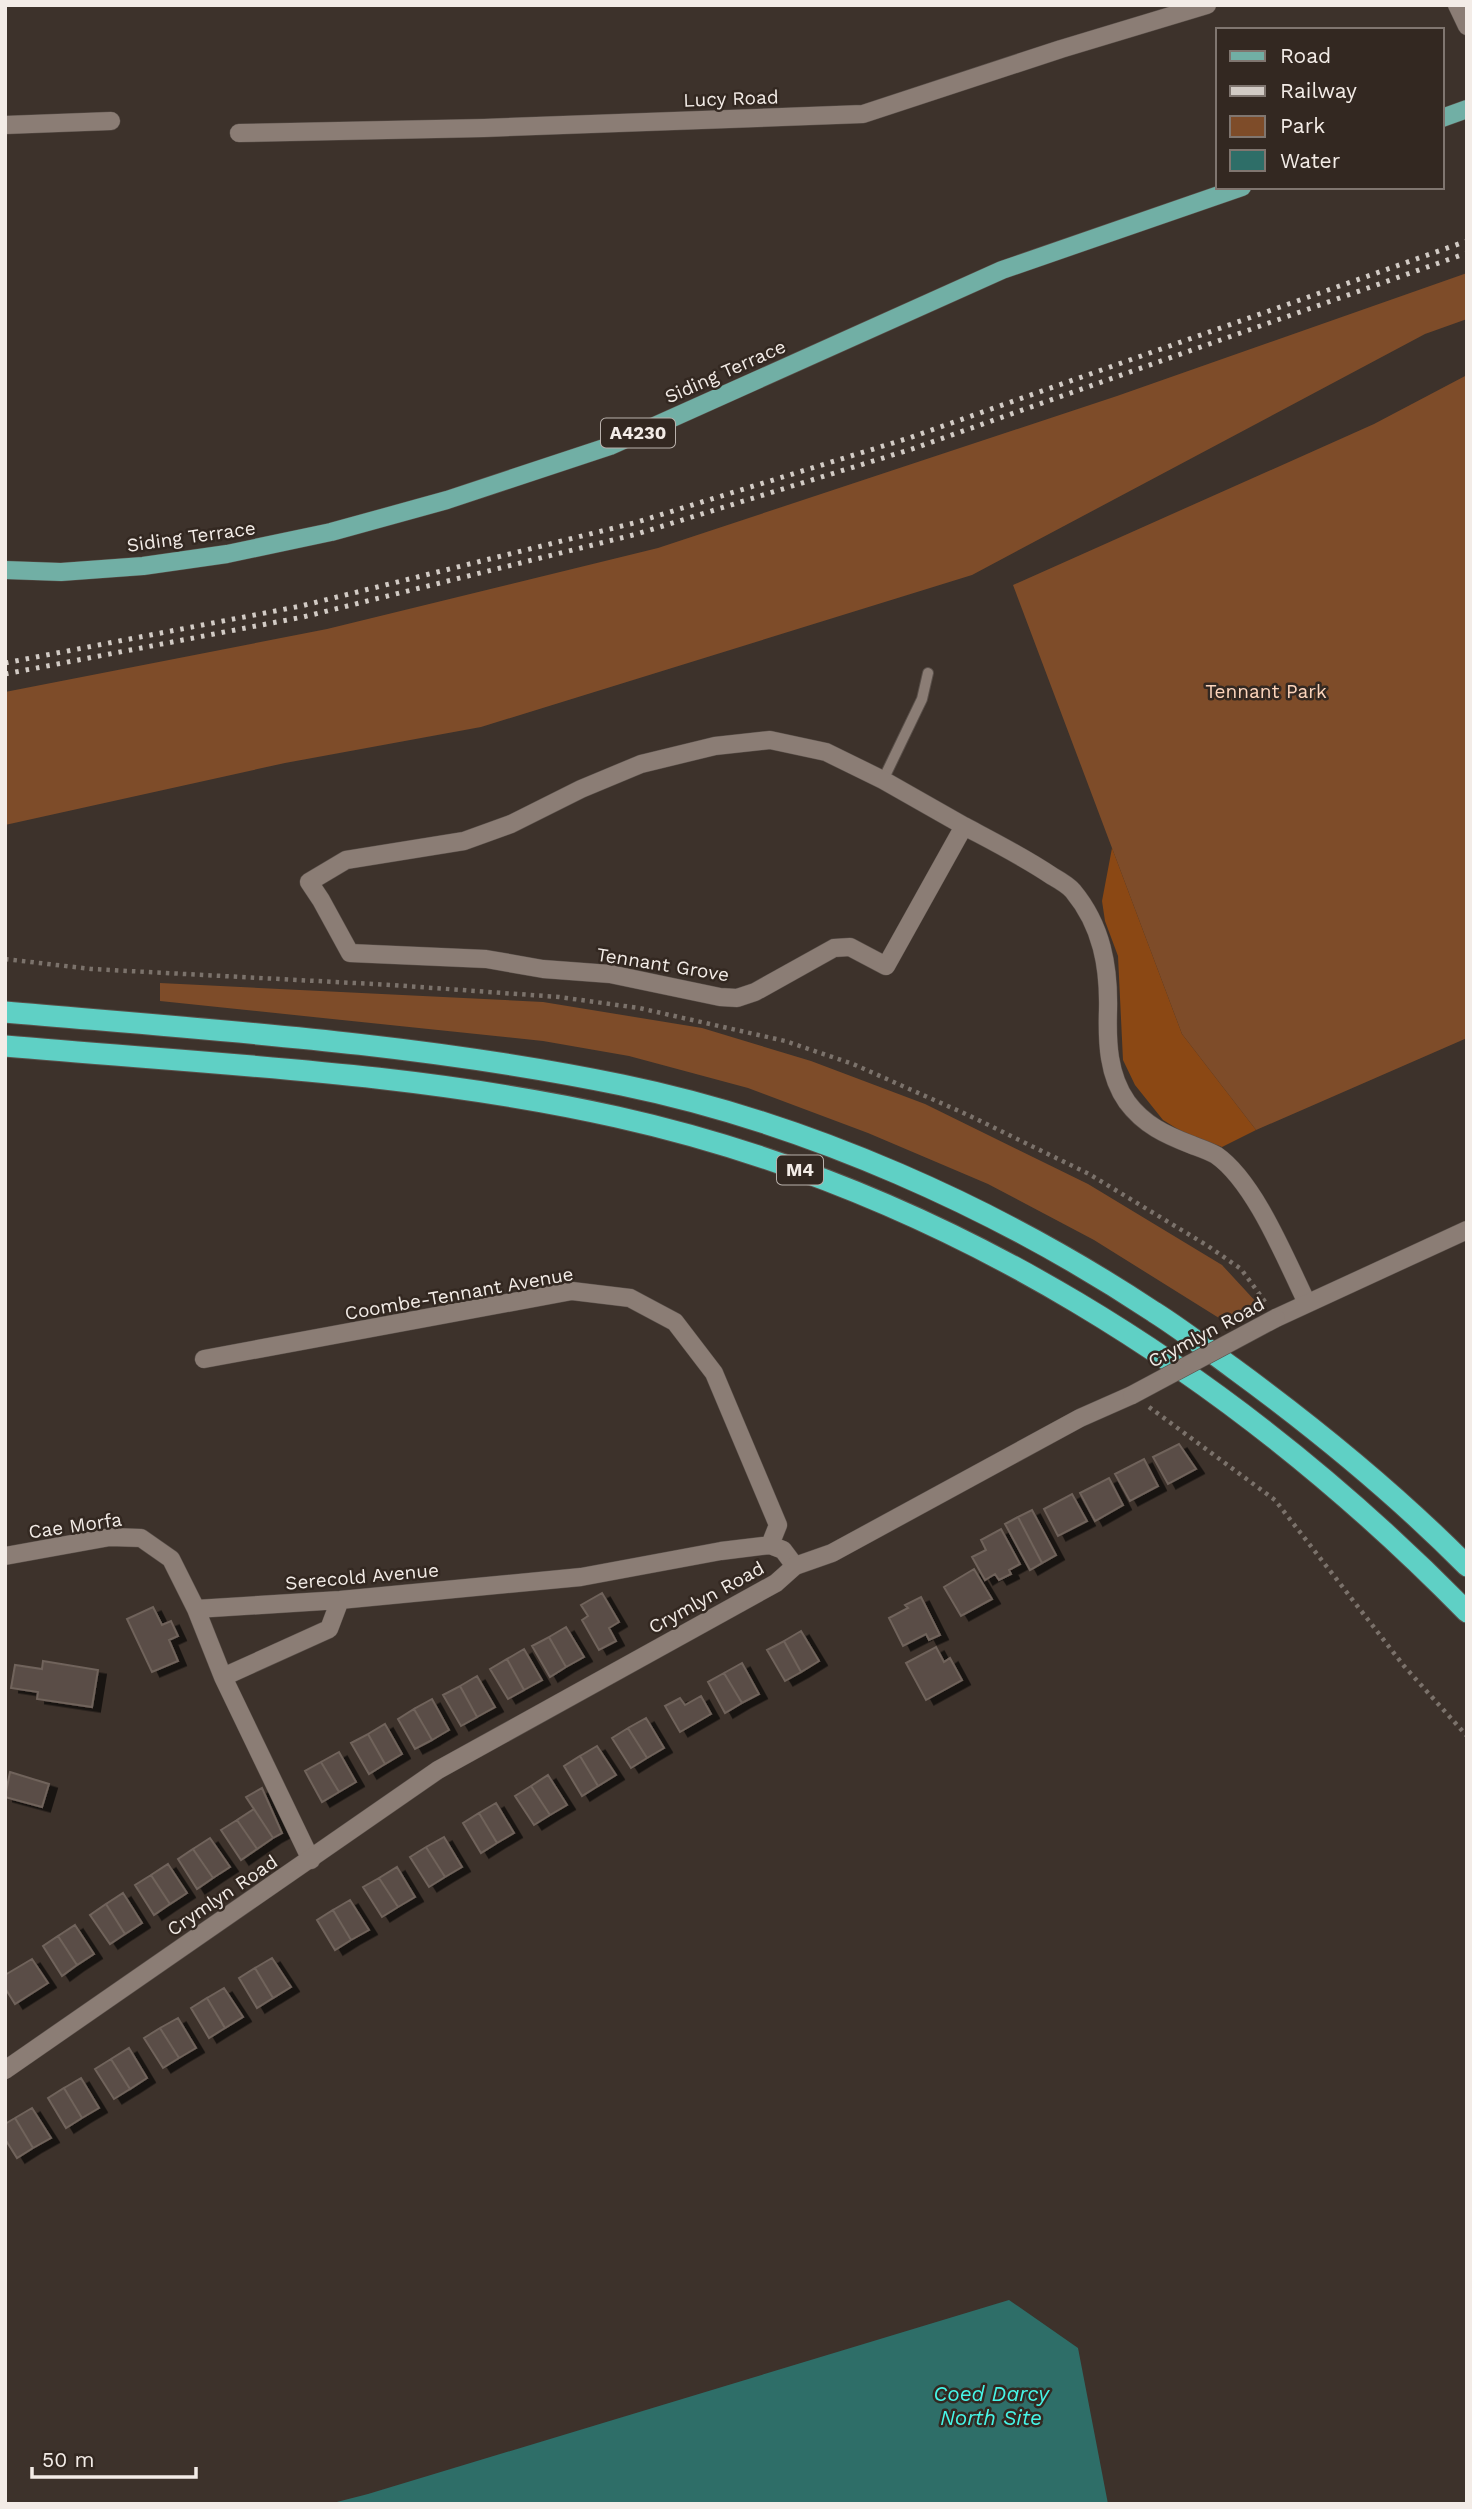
<svg xmlns="http://www.w3.org/2000/svg" width="1472" height="2509" font-family="'Work Sans',sans-serif">
  <style>
    .green { fill: #7e4c29 }
    .forest { fill: #8b4814 }
    .water { fill: #2e6e68 }
    .building { fill: #5a4e46; stroke: #70635b; stroke-width: 2; filter: url(#shadow) }
    .lines { fill: none; stroke-linecap: round; stroke-linejoin: round }
    .lane-casing { stroke: #5a504a; stroke-width: 12 }
    .street-casing { stroke: #5a504a; stroke-width: 19 }
    .secondary-casing { stroke: #5a504a; stroke-width: 19 }
    .primary-casing { stroke: #5a504a; stroke-width: 19 }
    .highway-casing { stroke: #5a504a; stroke-width: 23 }
    .path { stroke: #7b726b; stroke-width: 4.5; stroke-dasharray: 3.5 5; stroke-linecap: butt }
    .lane { stroke: #8b7d75; stroke-width: 10 }
    .street { stroke: #8b7d75; stroke-width: 18 }
    .secondary { stroke: #8b7d75; stroke-width: 18 }
    .primary { stroke: #71afa5; stroke-width: 18 }
    .highway { stroke: #5fd0c5; stroke-width: 21 }
    .rail { stroke: #d2cbc5; stroke-width: 5; stroke-dasharray: 3.5 7; stroke-linecap: butt }
    .secondary-bridge-casing { stroke: #5a504a; stroke-width: 19; stroke-linecap: butt }
    .secondary-bridge { stroke: #8b7d75; stroke-width: 18 }
    .labels { text-anchor: middle; stroke-width: 5; stroke-linejoin: round; paint-order: stroke }
    .shield { fill: #332821; stroke: #b9b1ac; stroke-width: 2 }
    .shield-label { font-size: 18px; font-weight: bold; fill: #f3ece7 }
    .street-label { font-size: 19px; fill: #f3ece7; stroke: #332821 }
    .park-label { font-size: 19px; fill: #fdd5bc; stroke: #332821 }
    .water-label { font-size: 21px; font-style: italic; fill: #46f5e7; stroke: #332821 }
  </style>
  <defs>
    <filter id="shadow"><feDropShadow dx="8" dy="4.5" stdDeviation="0" flood-color="#0009"/></filter>
  </defs>
  <rect width="100%" height="100%" fill="#3d322b"/>
  <path class="green" d="M1467 273V319L1425 334 972 575 481 727 285 763 5 825V692L327 629 658 548 1117 396Z
    M1467 375V1038L1256 1130 1182 1034 1013 585 1374 424Z
    M160 983 543 1002 702 1028 811 1061 925 1104 1088 1184 1222 1265 1258 1304 1227 1323 1094 1240 988 1184 868 1133 748 1088 629 1056 543 1041 160 1001Z"/>
  <path class="forest" d="M1112 848 1182 1034 1256 1130 1222 1147 1184 1133 1163 1120 1135 1085 1123 1060 1118 956 1105 921 1102 901Z"/>
  <path class="water" d="M1009 2300 1078 2348 1108 2504H329L368 2494Z"/>
  <path class="building" d="M1179 1444 1196 1469 1168 1484 1153 1457Z
    M1144 1459 1158 1486 1130 1501 1115 1474Z
    M1109 1478 1123 1505 1095 1521 1080 1493Z
    M1072 1494 1087 1521 1058 1536 1044 1509Z
    M1032 1510 1056 1555 1042 1563 1018 1517Z
    M1018 1517 1042 1563 1030 1570 1005 1524Z
    M1001 1529 1020 1564 1009 1570 1011 1574 999 1580 995 1574 985 1580 972 1557 986 1550 981 1540Z
    M974 1569 992 1599 961 1616 944 1587Z
    M602 1593 619 1622 609 1628 616 1641 599 1650 582 1620 588 1616 581 1605Z
    M921 1597 940 1635 929 1640 926 1634 903 1646 889 1618 908 1608 905 1605Z
    M153 1607 162 1625 171 1621 178 1636 169 1640 178 1661 152 1672 127 1619Z
    M566 1627 584 1657 566 1667 549 1637Z
    M801 1631 819 1661 801 1672 784 1641Z
    M549 1637 566 1667 550 1677 532 1646Z
    M784 1641 801 1672 785 1681 767 1650Z
    M936 1647 944 1662 950 1658 962 1680 926 1700 906 1663Z
    M524 1649 542 1680 524 1690 507 1659Z
    M507 1659 524 1690 508 1699 490 1669Z
    M43 1661 98 1670 92 1707 37 1699 38 1692 11 1688 15 1665 42 1669Z
    M742 1663 759 1694 742 1703 724 1673Z
    M724 1673 742 1703 725 1713 708 1682Z
    M477 1676 495 1707 477 1717 460 1686Z
    M460 1686 477 1717 461 1726 443 1695Z
    M701 1696 711 1714 680 1732 665 1706 680 1698 685 1705Z
    M432 1699 449 1730 432 1740 414 1709Z
    M414 1709 432 1740 415 1749 398 1719Z
    M646 1718 664 1748 647 1758 628 1728Z
    M385 1724 402 1754 385 1764 368 1734Z
    M628 1728 647 1758 631 1768 612 1738Z
    M368 1734 385 1764 369 1774 351 1743Z
    M597 1746 616 1775 598 1786 580 1756Z
    M339 1752 356 1782 339 1792 321 1762Z
    M580 1756 598 1786 582 1796 564 1766Z
    M321 1762 339 1792 322 1802 305 1771Z
    M10 1772 49 1784 42 1807 5 1797Z
    M548 1775 567 1805 550 1815 531 1786Z
    M531 1786 550 1815 534 1825 515 1796Z
    M262 1788 282 1833 273 1838 246 1797Z
    M496 1803 514 1833 497 1843 479 1813Z
    M254 1809 273 1838 257 1849 237 1820Z
    M479 1813 497 1843 481 1853 463 1823Z
    M237 1820 257 1849 241 1860 221 1830Z
    M444 1837 462 1867 445 1877 426 1847Z
    M210 1838 230 1867 213 1878 193 1849Z
    M426 1847 445 1877 429 1887 410 1857Z
    M193 1849 213 1878 197 1889 178 1859Z
    M168 1864 187 1893 170 1904 151 1875Z
    M397 1867 415 1897 398 1907 379 1878Z
    M151 1875 170 1904 154 1915 135 1885Z
    M379 1878 398 1907 382 1917 363 1887Z
    M123 1893 142 1923 125 1934 106 1904Z
    M350 1900 369 1930 351 1940 333 1910Z
    M106 1904 125 1934 110 1944 90 1915Z
    M333 1910 351 1940 335 1950 317 1920Z
    M75 1925 94 1954 77 1965 58 1936Z
    M58 1936 77 1965 62 1976 43 1946Z
    M272 1958 291 1987 273 1998 255 1968Z
    M32 1959 48 1983 15 2004 5 1988V1975Z
    M255 1968 273 1998 257 2008 239 1978Z
    M224 1988 243 2017 225 2028 207 1998Z
    M207 1998 225 2028 209 2038 191 2008Z
    M178 2018 196 2048 179 2058 160 2028Z
    M160 2028 179 2058 163 2068 144 2038Z
    M129 2048 147 2078 130 2089 111 2059Z
    M111 2059 130 2089 114 2099 95 2069Z
    M81 2078 99 2108 82 2118 64 2088Z
    M64 2088 82 2118 66 2128 48 2098Z
    M32 2108 51 2138 33 2148 15 2118Z
    M15 2118 33 2148 17 2158 5 2139V2124Z"/>
  <g class="lines">
    <defs>
      <path id="lane" d="M883 780 922 699 928 673"/>
      <path id="street" d="M1457 5 1467 26
        M5 125 111 121
        M239 133 484 128 863 114 1061 49 1207 5
        M770 740 826 752 883 780 964 826 886 966 850 947 834 948 755 992 737 998 720 997 610 974 543 969 486 959 350 953 321 900 309 882 346 860 464 841 511 824 581 789 641 764 715 746Z
        M964 826C994 842 1024 857 1052 876 1059 880 1068 885 1073 891 1102 926 1109 967 1108 1010 1107 1042 1108 1075 1127 1102 1144 1125 1166 1135 1192 1145 1200 1148 1209 1151 1216 1155 1255 1182 1286 1260 1307 1303
        M204 1359 572 1291 630 1298 675 1322 714 1373 778 1525 770 1545
        M5 1556 110 1537 141 1538 171 1559 196 1609
        M223 1677 329 1629 340 1600
        M311 1860 223 1677 196 1609 340 1600 581 1577 721 1551 770 1545 783 1550 795 1566"/>
      <path id="secondary" d="M1276 1318 1467 1230
        M5 2070 438 1770 776 1583 795 1566 832 1553 1080 1418 1132 1395"/>
      <path id="primary" d="M1442 118 1467 109
        M5 570 61 572 143 566 227 554 331 532 447 500 610 446 1002 270 1242 187"/>
      <path id="highway" d="M5 1012C212 1030 419 1043 622 1085 807 1123 997 1208 1154 1312 1181 1329 1207 1349 1233 1368 1315 1428 1395 1493 1467 1566
        M5 1046C209 1064 417 1072 617 1117 944 1190 1234 1374 1467 1612"/>
    </defs>
    <use href="#lane" class="lane-casing"/>
    <use href="#street" class="street-casing"/>
    <use href="#secondary" class="secondary-casing"/>
    <use href="#primary" class="primary-casing"/>
    <use href="#highway" class="highway-casing"/>
    <path class="path" d="M5 959 91 969 392 985 559 997 639 1008 785 1041 853 1064 968 1115 1089 1174 1208 1246 1241 1269 1266 1303
      M1149 1407 1275 1500 1404 1666 1467 1736"/>
    <use href="#lane" class="lane"/>
    <use href="#street" class="street"/>
    <use href="#secondary" class="secondary"/>
    <use href="#primary" class="primary"/>
    <use href="#highway" class="highway"/>
    <path class="rail" d="M5 663 301 606 634 523 909 438 1467 241
      M5 674 303 617 637 534 912 449 1467 253"/>
    <defs>
      <path id="secondary-bridge" d="M1132 1395 1276 1318"/>
    </defs>
    <use href="#secondary-bridge" class="secondary-bridge-casing"/>
    <use href="#secondary-bridge" class="secondary-bridge"/>
  </g>
  <g class="labels">
    <g class="shield">
      <rect x="601" y="418.5" width="74" height="29" rx="5"/>
      <rect x="777" y="1155.5" width="46" height="29" rx="5"/>
    </g>
    <g class="shield-label">
      <text x="638" y="439">A4230</text>
      <text x="800" y="1176">M4</text>
    </g>
    <g class="street-label">
      <text transform="translate(731 98) rotate(-2)" y="7">Lucy Road</text>
      <text transform="translate(725 371) rotate(-24)" y="7">Siding Terrace</text>
      <text transform="translate(191 536) rotate(-8)" y="7">Siding Terrace</text>
      <text transform="translate(663 964) rotate(9)" y="7">Tennant Grove</text>
      <text transform="translate(459 1293) rotate(-10)" y="7">Coombe-Tennant Avenue</text>
      <text transform="translate(1206 1332) rotate(-28)" y="7">Crymlyn Road</text>
      <text transform="translate(75 1525) rotate(-8)" y="7">Cae Morfa</text>
      <text transform="translate(362 1576) rotate(-5)" y="7">Serecold Avenue</text>
      <text transform="translate(706 1597) rotate(-29)" y="7">Crymlyn Road</text>
      <text transform="translate(222 1895) rotate(-34)" y="7">Crymlyn Road</text>
    </g>
    <g class="park-label">
      <text x="1266" y="698">Tennant Park</text>
    </g>
    <g class="water-label">
      <text x="991" y="2401">Coed Darcy<tspan x="991" dy="24">North Site</tspan></text>
    </g>
  </g>
  <rect width="1472" height="2509" fill="none" stroke="#f3ece7" stroke-width="14"/>
  <rect x="1216" y="28" width="228" height="161" fill="#332821" stroke="#807670" stroke-width="2"/>
  <rect x="1230" y="51" width="35" height="10" fill="#71afa5" stroke="#807670" stroke-width="2"/>
  <text x="1280" y="63" font-size="21" fill="#f3ece7">Road</text>
  <rect x="1230" y="86" width="35" height="10" fill="#d2cbc5" stroke="#807670" stroke-width="2"/>
  <text x="1280" y="98" font-size="21" fill="#f3ece7">Railway</text>
  <rect x="1230" y="116" width="35" height="21" fill="#7e4c29" stroke="#807670" stroke-width="2"/>
  <text x="1280" y="133" font-size="21" fill="#f3ece7">Park</text>
  <rect x="1230" y="150" width="35" height="21" fill="#2e6e68" stroke="#807670" stroke-width="2"/>
  <text x="1280" y="168" font-size="21" fill="#f3ece7">Water</text>
  <path d="M32 2467v10h164v-10" fill="none" stroke="#f3ece7" stroke-width="3.5"/>
  <text x="42" y="2467" font-size="21" fill="#f3ece7" stroke="#332821" stroke-width="5" paint-order="stroke">50 m</text>
</svg>
